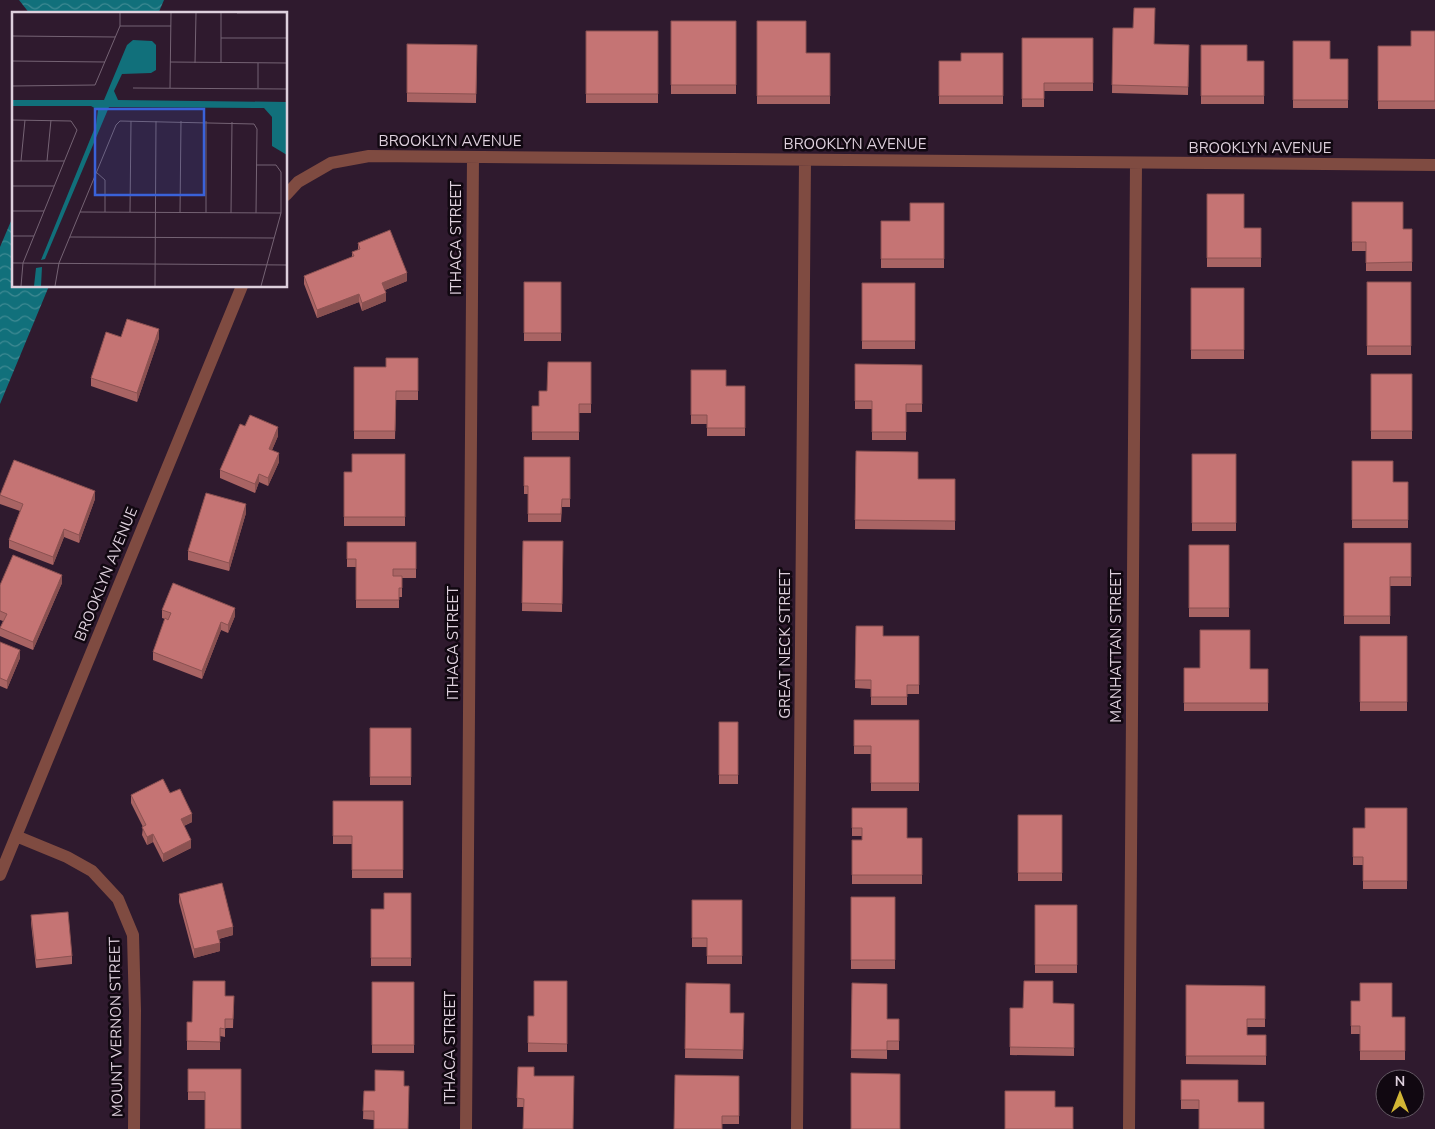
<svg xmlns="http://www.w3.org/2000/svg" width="1435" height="1129" font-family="'Nunito Sans',sans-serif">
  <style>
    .water { fill: url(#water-waves) }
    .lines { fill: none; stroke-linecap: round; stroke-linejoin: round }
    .minor { stroke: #7f4b41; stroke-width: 12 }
    .wall { fill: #a96464 }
    .shaded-wall { fill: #8a5151 }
    .building { fill: #c57474; stroke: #8a5151 }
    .labels { text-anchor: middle; stroke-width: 5; stroke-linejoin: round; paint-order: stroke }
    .street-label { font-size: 15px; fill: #ded0dd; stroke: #110811 }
    .inset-road { fill: none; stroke: #756374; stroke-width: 1 }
    .view { fill: #3a62d9; fill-opacity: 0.15; stroke: #3a62d9; stroke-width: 2.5 }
    .inset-edge { fill: none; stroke: #ded0dd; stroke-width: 2.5 }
  </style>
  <defs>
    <pattern id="water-waves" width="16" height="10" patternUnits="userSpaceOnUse" patternTransform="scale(1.25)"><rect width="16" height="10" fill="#11707b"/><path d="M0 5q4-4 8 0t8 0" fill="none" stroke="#3f8a93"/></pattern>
  </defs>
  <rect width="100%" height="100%" fill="#2f1a2e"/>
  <path class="water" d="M19 0H164L158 14H30Z
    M14 214V286H49L0 404V247Z"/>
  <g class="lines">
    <path class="minor" d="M286 195 298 182 331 163 369 156 1435 165
      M16 836 67 857 92 871 118 899 133 935 135 1011 134 1129
      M0 875 242 286
      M466 1129 473 157
      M797 1129 805 160
      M1129 1129 1136 163"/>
  </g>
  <path class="wall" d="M671 21H736V94H671Z
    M757 21 806 53H830V104H757Z
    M1113 28 1155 44 1189 45 1188 95 1112 93Z
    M586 31H658V103H586Z
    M1435 31V109H1378V46H1411Z
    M1022 38H1093V91H1044V107H1022Z
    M1293 41 1330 59H1348V108H1293Z
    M407 44 477 45 476 103 407 102Z
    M1201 45 1247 61H1264V104H1201Z
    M1003 53V104H939V61H961Z
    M1207 194 1244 228H1261V267H1207Z
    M1352 202 1403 229H1412V271H1366V251H1352Z
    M944 203V268H881V221H910Z
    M358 243 407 281 385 290 386 301 362 311 359 302 317 318 304 284V276L352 257V252L358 250Z
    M524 282H561V341H524Z
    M1367 282H1411V355H1367Z
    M862 283H915V349H862Z
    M1191 288H1244V359H1191Z
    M121 337 159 338 137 402 91 386V378Z
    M418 358V400H396L395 439H354V367H386Z
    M591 362V413H579V440H532V406H539L547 391Z
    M855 364 922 365V412H906V440H872V409H855Z
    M691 370 726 386H745V436H707V424H691Z
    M1371 374H1412V439H1371Z
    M245 426 278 436 272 450 279 462 268 486 259 482 255 493 220 478V470Z
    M856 451 918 479H955V530L855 529Z
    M405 454V526H344V472H352Z
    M1192 454H1236V531H1192Z
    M524 457H570V507H562L561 522H528V494H524Z
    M1352 461 1393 482H1408V528H1352Z
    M0 495 95 499 79 543 64 537 53 565 9 548V540L20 511 0 504Z
    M246 513 229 571 188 560V551Z
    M523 541H563L562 612 522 611Z
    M347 542H416V578H402V597H399V608H356V567H347Z
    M1344 543H1411V586H1390V624H1344Z
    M1189 545H1229V617H1189Z
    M62 583 33 650 0 636V628L3 621 0 620V585Z
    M162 610 235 616 228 633 221 630 202 679 153 660V652L165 619 162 618Z
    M856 626 883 636H919V694H907V705H871V689L855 688Z
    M1360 636H1407V711H1360Z
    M0 642 20 658 7 689 0 686Z
    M1184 668 1268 669V711H1184Z
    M854 720H919V791H871V754H854Z
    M719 722H738V784H719Z
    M370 728H411V785H370Z
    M170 793 192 822 184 826 191 848 163 862 153 842 147 845 142 835 143 827 131 803V795Z
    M333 801H403V878H352V844H333Z
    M852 808 907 838H922V884H852V840H862V836H852Z
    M1407 808V889H1363V865H1353V828H1365Z
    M1018 815H1062V881H1018Z
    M411 893V966H371V909H384Z
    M179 894 233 935 219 939 220 951 194 958 179 902Z
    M851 897H895V969H851Z
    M692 900H742V964H707V947H692Z
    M1035 905H1077V973H1035Z
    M31 915 72 956V964L36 968 31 923Z
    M567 981V1052H528V1016H534Z
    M372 982H414V1053H372Z
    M686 983 730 1013H744L743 1059 685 1058Z
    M852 983 887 1019H899V1050H887V1059L851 1058Z
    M1186 985 1265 986V1027H1247V1035H1266V1065L1186 1064Z
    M225 996H234L233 1028H225V1037L220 1036V1050H187V1022H192Z
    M1351 1001 1392 1017H1405V1060H1360V1034H1351Z
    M1053 1003 1074 1004V1056L1010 1055V1008H1023Z
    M518 1067H534L524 1107H517Z
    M188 1069H241L205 1100H188Z
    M739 1076V1124H722L674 1129Z
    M1181 1080H1238L1199 1109H1181Z
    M364 1091H375L374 1120 363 1119Z"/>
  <path class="shaded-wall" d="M407 273V281L382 291V283Z
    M386 293V301L362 311V303Z
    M359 294V302L317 318V310Z
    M159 329V338L137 402V393Z
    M278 427V436L269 457V449Z
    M279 453V462L268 486V478Z
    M259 474V482L255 493V484Z
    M95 491V499L79 543V535Z
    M246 504V513L229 571V563Z
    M64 529V537L53 565V557Z
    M62 575V583L33 650V642Z
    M235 608V616L228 633V625Z
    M221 622V630L202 679V671Z
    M20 650V658L7 689V681Z
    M192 814V822L181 827V819Z
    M153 834V842L147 845V837Z
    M191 840V848L163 862V854Z
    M233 927V935L217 939V931Z
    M220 943V951L194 958V949Z"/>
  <path class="building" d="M1134 8H1155L1154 44 1189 45 1188 87 1112 85 1113 28H1133Z
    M671 21H736V85H671Z
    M757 21H806V53H830V96H757Z
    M586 31H658V94H586Z
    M1411 31H1435V101H1378V46H1411Z
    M1022 38H1093V83H1044V99H1022Z
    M1293 41H1330V59H1348V100H1293Z
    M407 44 477 45 476 94 407 93Z
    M1201 45H1247V61H1264V96H1201Z
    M961 53H1003V96H939V61H961Z
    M1207 194H1244V228H1261V258H1207Z
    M1352 202H1403V229H1412V262L1366 263V242H1352Z
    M910 203H944V259H881V221H910Z
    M390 230 407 273 382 283 386 293 362 303 359 294 317 310 304 276 354 256 352 252 360 249 358 243Z
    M524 282H561V333H524Z
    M1367 282H1411V346H1367Z
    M862 283H915V341H862Z
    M1191 288H1244V350H1191Z
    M127 319 159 329 137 393 91 378 106 332 121 337Z
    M386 358H418V391H396L395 431H354V367H386Z
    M548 362H591V404H579V432H532V406H539V391H547Z
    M855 364 922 365V404H906V432H872V401H855Z
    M691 370H726V386H745V428H707V415H691Z
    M1371 374H1412V431H1371Z
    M250 415 278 427 269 449 279 453 268 478 259 474 255 484 220 470 240 424 245 426Z
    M856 451 918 452V479H955V521L855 520Z
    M352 454H405V517H344V472H352Z
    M1192 454H1236V523H1192Z
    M524 457H570V499H562L561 514H528V486H524Z
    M14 460 95 491 79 535 64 529 53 557 9 540 23 504 0 495Z
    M1352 461H1393V482H1408V520H1352Z
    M206 493 246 504 229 563 188 551Z
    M523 541H563L562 604 522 603Z
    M347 542H416V569H393V576H402V588H399V600H356V559H347Z
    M1344 543H1411V577H1390V616H1344Z
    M1189 545H1229V608H1189Z
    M13 555 62 575 33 642 0 628 7 614 0 611V585Z
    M173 583 235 608 228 625 221 622 202 671 153 652 165 618 168 620 171 613 162 610Z
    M856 626H883V636H919V685H907V697H871V680H855Z
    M1200 630H1250V669H1268V703H1184V668H1200Z
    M1360 636H1407V702H1360Z
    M0 642 20 650 7 681 0 678Z
    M854 720H919V783H871V746H854Z
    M719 722H738V775H719Z
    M370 728H411V777H370Z
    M163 779 170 793 180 789 192 814 181 819 191 840 163 854 153 834 147 837 142 827 146 825 131 795Z
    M333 801H403V870H352V836H333Z
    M852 808H907V838H922V875H852V840H862V828H852Z
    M1365 808H1407V881H1363V857H1353V828H1365Z
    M1018 815H1062V873H1018Z
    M222 883 233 927 217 931 220 943 194 949 179 894Z
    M384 893H411V958H371V909H384Z
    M851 897H895V960H851Z
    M692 900H742V956H707V938H692Z
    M1035 905H1077V965H1035Z
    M68 912 72 956 36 960 31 915Z
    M193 981H225V996H234L233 1019H225V1029L220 1028V1042L187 1041V1022H192Z
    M534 981H567V1044L528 1043V1016H534Z
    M1024 981H1053V1003L1074 1004V1048L1010 1047V1008H1023Z
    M372 982H414V1045H372Z
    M686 983 730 984V1013H744L743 1050 685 1049Z
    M852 983 887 984V1019H899V1041H887V1050H851Z
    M1360 983H1392V1017H1405V1051H1360V1026H1351V1001H1360Z
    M1186 985 1265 986V1019H1247V1035H1266V1056H1186Z
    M518 1067H534V1076H574L573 1129H523L524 1099 517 1098Z
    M188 1069H241V1129H205V1092H188Z
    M375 1070 404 1071V1086H409L408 1129H374V1111H363L364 1091H375Z
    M851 1073 900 1074V1129H851Z
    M675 1075 739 1076V1116H722V1129H674Z
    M1181 1080H1238V1102H1264V1129H1199V1100H1181Z
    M1005 1091H1055V1107H1073V1129H1005Z"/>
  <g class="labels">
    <g class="street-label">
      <text x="450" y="146">BROOKLYN AVENUE</text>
      <text x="855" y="149">BROOKLYN AVENUE</text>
      <text x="1260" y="153">BROOKLYN AVENUE</text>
      <text transform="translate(456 238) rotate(-90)" y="5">ITHACA STREET</text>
      <text transform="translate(106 574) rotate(-68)" y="5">BROOKLYN AVENUE</text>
      <text transform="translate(453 643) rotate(-90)" y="5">ITHACA STREET</text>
      <text transform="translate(785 644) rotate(-90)" y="5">GREAT NECK STREET</text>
      <text transform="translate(1116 646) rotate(-90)" y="5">MANHATTAN STREET</text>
      <text transform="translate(116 1027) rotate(-91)" y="5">MOUNT VERNON STREET</text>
      <text transform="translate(450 1048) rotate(-90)" y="5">ITHACA STREET</text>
    </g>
  </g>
  <g transform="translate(12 12)">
    <rect width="275" height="275" fill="#2f1a2e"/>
    <path d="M121 28 140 29 144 33V58L139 61 110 62 102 79 106 88 275 90V143L260 134V105L252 96 97 95 33 247 29 248 84 113 86 98 79 94H0V88H92L115 33ZM30 255 29 274H22L24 256Z" fill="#11707b"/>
    <path class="inset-road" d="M225 1H275M108 14H159M0 24 103 25M209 26H275M0 49 93 50M158 50 275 51M183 51 184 1M209 51V1M0 74 83 73 108 14V1M121 76 275 77M158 76 159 1M246 76V51M0 108 59 109 65 118 11 251 9 274M0 149H52M9 149 13 108M35 149 39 108M244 153H264L269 160V201L249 274M84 160 93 168V200M0 174H42M0 199H32M68 200 269 201M118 200 119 109M168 201 169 109M194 201V109M219 201 220 110M0 224H22M58 225 262 226M0 251 275 253M43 274 47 251 104 113 108 109 242 112 245 117 244 201M143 274 144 109"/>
    <path class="view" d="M83 97H192V183H83Z"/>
    <rect width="275" height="275" class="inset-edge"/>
  </g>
  <g transform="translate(1400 1094)"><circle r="24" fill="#110811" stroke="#635863"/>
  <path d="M0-4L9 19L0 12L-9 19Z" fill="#d3b635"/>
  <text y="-8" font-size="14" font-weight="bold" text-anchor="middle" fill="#ded0dd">N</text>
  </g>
</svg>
